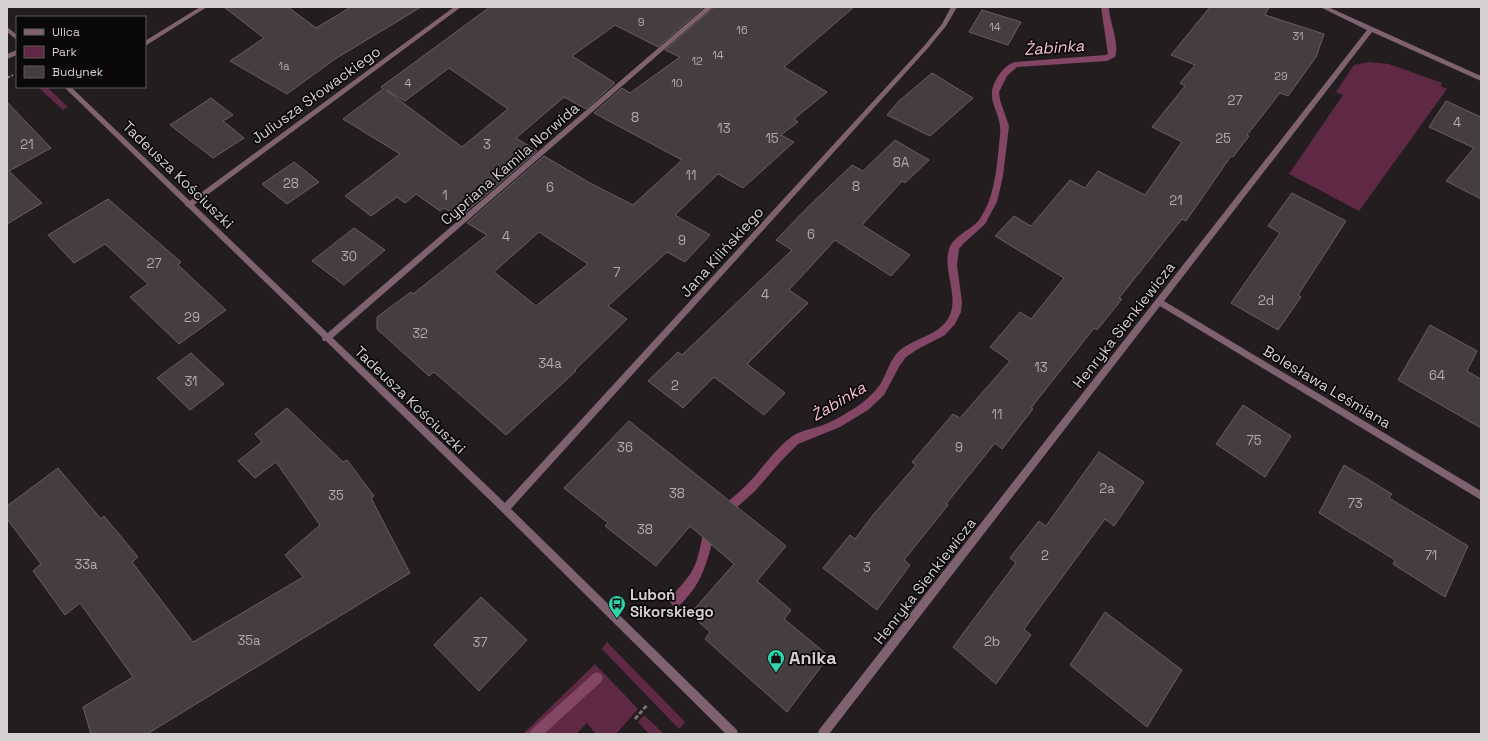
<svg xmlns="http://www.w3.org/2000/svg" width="1488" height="741" font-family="'Space Grotesk',sans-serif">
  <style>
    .green { fill: #5f2945 }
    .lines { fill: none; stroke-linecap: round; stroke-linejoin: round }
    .stream { fill: #834664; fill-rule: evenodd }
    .building { fill: #453d40; stroke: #675e62; fill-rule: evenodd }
    .path-far1 { stroke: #797376; stroke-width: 2; stroke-dasharray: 3.5 1.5; stroke-linecap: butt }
    .path { stroke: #797376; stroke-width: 3; stroke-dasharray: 4.5 2; stroke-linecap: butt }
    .minor { fill: #7f626f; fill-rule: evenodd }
    .tertiary { fill: #7f626f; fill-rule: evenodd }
    .labels { text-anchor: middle; stroke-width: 3.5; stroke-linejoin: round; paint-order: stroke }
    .far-number-label { font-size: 11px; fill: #b0aaad }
    .number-label { font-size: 13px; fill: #b0aaad }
    .street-label { font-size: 15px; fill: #d4cfd1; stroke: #0b0809 }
    .poi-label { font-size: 15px; font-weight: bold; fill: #d4cfd1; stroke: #0b0809; text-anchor: start }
    .water-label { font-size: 16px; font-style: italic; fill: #fac1da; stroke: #0b0809 }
    .near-poi-label { font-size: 18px; font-weight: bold; fill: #d4cfd1; stroke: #0b0809; text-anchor: start }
  </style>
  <rect width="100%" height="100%" fill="#241d20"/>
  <path class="green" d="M1369 62 1389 64 1442 83 1441 86 1447 89 1359 211 1289 174 1343 95 1336 92 1354 65Z
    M38 87H47L68 107 63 110Z
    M607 642 685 722 679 729 602 649Z
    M595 664 638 709 616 734H596L587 723 576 734H523Z
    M644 715 664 734H649L638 722Z"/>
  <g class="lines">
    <path class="stream" d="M1101 7H1109C1109 22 1120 42 1115 57L1107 61 1017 67 1007 76 999 92 1000 100 1009 126 1003 176 997 202 985 224 963 244 959 249 957 265 962 302 961 312 955 324 945 335 918 349 906 357 900 365 884 395 868 410 840 427 798 444 782 460 755 491 727 516 723 517 719 516 717 512 719 508C732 499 744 488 755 476 766 463 776 449 790 438 799 431 810 429 821 426 831 422 841 417 850 411 862 404 874 394 881 383 887 372 890 360 899 351 915 337 944 335 951 312 957 291 943 270 949 249 954 235 970 231 979 220 996 197 997 162 1000 135 1003 110 981 101 999 75 1003 69 1008 64 1015 62L1105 55 1108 54Z
      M710 524 714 525 716 529C709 553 705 577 688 596 684 601 681 605 676 607L672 605 670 601C675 590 686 582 692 571 699 559 701 542 704 529L706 525Z
      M597 672 601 674 603 678 601 682 544 734H529L531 730 593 674Z"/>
  </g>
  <path class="building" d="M224 7H288L316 28 351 7H421L335 59 287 94 230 61 264 38Z
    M490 7H704L658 47 615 25 572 56 615 83 586 109 564 97 516 138 537 151 460 217 444 208 440 211 416 194 405 203 397 197 371 216 345 196 400 154 343 119 383 89 381 87ZM449 68 508 109 462 147 386 90 405 101Z
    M714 7H854L784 67 827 92 794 119 798 122 781 135 794 142 743 188 718 174 675 215 710 235 685 262 667 252 608 306 627 319 575 370 576 371 506 435 434 372 429 376 377 329V317L411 292 413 294 487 235 467 223 544 156 590 183 633 205 682 160 594 113 622 88 630 93 680 57 665 50ZM539 232 588 264 536 306 494 272Z
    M1210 7H1269L1265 15 1324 34 1316 57 1288 96 1280 93 1247 135 1249 136 1233 157 1231 156 1186 221 1182 219 1119 298 1122 299 1097 330 1094 328 1031 408 1033 409 1002 449 995 443 946 504 948 505 904 560 910 565 877 610 823 568 850 535 855 539 873 515 916 465 912 462 953 414 960 418 1010 361 990 347 1020 312 1031 319 1064 278 995 236 1014 216 1031 226 1070 180 1085 188 1098 171 1145 195 1182 142 1152 127 1185 86 1180 83 1195 65 1171 55Z
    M982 10 1021 22 1008 45 969 32Z
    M932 73 973 98 930 136 887 115 899 101Z
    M211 98 233 115 223 121 244 138 213 158 170 125Z
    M1446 101 1481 117V199L1446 181 1474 148 1429 127Z
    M7 102 51 148 9 171 42 203 7 224Z
    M895 140 929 160 905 183 902 181 862 225 910 255 891 276 835 240 789 290 808 303 747 364 785 393 764 415 714 377 683 408 648 381 678 352 682 355 792 250 776 240 809 206 852 165 863 171Z
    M294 162 319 182 287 204 262 184Z
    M1292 193 1346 221 1298 295 1301 297 1278 330 1231 303 1280 233 1268 226Z
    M108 199 181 262 178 265 226 310 179 344 130 297 148 284 105 244 74 263 48 235Z
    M354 228 385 250 344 285 312 261Z
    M1430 325 1477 351 1467 371 1481 379V428L1398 380Z
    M191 353 224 384 190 410 157 378Z
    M1243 405 1291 436 1265 477 1216 444Z
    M287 408 343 462 347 460 374 496 371 498 410 573 147 734H91L83 707 133 677 80 603 65 615 33 571 41 564 7 519V506L58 468 101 519 104 516 138 557 132 562 193 642 303 577 285 555 320 525 276 462 255 478 238 461 262 442 255 434Z
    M629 421 786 546 757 581 791 610 784 619 829 656 787 712 705 639 710 632 690 614 734 564 690 526 656 566 605 526 608 523 564 488Z
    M1099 452 1144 482 1114 526 1105 519 1024 629 1031 635 996 684 953 647 1016 563 1010 558 1039 521 1046 526Z
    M1344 465 1392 494 1389 498 1468 546 1445 597 1393 564 1395 560 1319 513Z
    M481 597 527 640 479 691 434 645Z
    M1105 612 1182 670 1147 727 1070 665Z"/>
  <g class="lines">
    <path class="path-far1" d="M7 78 13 75"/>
    <path class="path" d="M640 595 643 591
      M635 719 647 705"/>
    <path class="minor" d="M200 7H207L145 46V41Z
      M454 7H461L191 207H187L185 205 187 203Z
      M706 7H713L329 341H323L322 339 323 337Z
      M951 7H957L946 26 928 48 508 512 505 513 502 512 501 509 502 506 924 46 942 24Z
      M1320 7H1328L1481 76V81L1372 32 1164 301 1481 491V500L1160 306 829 734H818L819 730 1367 30Z
      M17 50V55L7 59V54Z"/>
    <path class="tertiary" d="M7 27 17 35V40L7 32Z
      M64 87H71L508 506 737 730 738 734H726L502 512Z"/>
  </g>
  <defs>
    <symbol id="bus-pin" viewBox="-11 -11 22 30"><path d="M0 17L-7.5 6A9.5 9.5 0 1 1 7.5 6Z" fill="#31d4a9" stroke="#0b0809"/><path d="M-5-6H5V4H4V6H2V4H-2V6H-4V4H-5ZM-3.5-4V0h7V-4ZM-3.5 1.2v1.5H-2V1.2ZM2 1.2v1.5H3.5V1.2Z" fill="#111"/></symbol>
    <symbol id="shop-pin" viewBox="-11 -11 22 30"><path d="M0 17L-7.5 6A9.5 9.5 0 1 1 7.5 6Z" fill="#31d4a9" stroke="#0b0809"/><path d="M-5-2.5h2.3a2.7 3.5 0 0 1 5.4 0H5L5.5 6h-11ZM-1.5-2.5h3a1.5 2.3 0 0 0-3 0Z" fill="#111"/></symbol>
  </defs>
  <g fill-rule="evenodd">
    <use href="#bus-pin" x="607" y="594" width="20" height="27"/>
    <use href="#shop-pin" x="766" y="648" width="20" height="27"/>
  </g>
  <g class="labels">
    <g class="far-number-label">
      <text x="641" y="26">9</text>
      <text x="995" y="31">14</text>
      <text x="742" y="34">16</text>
      <text x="1298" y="40">31</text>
      <text x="718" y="59">14</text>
      <text x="697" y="65">12</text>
      <text x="284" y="70">1a</text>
      <text x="1281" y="80">29</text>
      <text x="408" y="87">4</text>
      <text x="677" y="87">10</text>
    </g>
    <g class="number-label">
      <text x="1235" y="105">27</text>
      <text x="635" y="122">8</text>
      <text x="1457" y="127">4</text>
      <text x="724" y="133">13</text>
      <text x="772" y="143">15</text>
      <text x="1223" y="143">25</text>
      <text x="27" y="149">21</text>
      <text x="487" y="149">3</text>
      <text x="901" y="167">8A</text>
      <text x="691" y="180">11</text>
      <text x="291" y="188">28</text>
      <text x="856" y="191">8</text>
      <text x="550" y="192">6</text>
      <text x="445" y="200">1</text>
      <text x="1176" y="205">21</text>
      <text x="811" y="239">6</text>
      <text x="506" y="241">4</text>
      <text x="682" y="245">9</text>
      <text x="349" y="261">30</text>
      <text x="154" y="268">27</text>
      <text x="617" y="277">7</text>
      <text x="765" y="299">4</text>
      <text x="1266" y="305">2d</text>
      <text x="192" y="322">29</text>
      <text x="420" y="338">32</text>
      <text x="550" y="368">34a</text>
      <text x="1041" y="372">13</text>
      <text x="1437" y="380">64</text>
      <text x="191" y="386">31</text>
      <text x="675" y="390">2</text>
      <text x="997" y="419">11</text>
      <text x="1254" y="445">75</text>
      <text x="625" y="452">36</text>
      <text x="959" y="452">9</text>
      <text x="1107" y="493">2a</text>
      <text x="677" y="498">38</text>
      <text x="336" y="500">35</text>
      <text x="1355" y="508">73</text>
      <text x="645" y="534">38</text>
      <text x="1045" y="560">2</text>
      <text x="1431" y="560">71</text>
      <text x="86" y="569">33a</text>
      <text x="867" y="572">3</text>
      <text x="249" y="645">35a</text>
      <text x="992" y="646">2b</text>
      <text x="480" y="647">37</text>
    </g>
    <g class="street-label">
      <text transform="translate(316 95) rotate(-36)" y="5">Juliusza Słowackiego</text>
      <text transform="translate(510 164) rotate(-41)" y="5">Cypriana Kamila Norwida</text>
      <text transform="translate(178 175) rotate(44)" y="5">Tadeusza Kościuszki</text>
      <text transform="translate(722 252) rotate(-48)" y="5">Jana Kilińskiego</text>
      <text transform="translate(1124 325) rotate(-52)" y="5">Henryka Sienkiewicza</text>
      <text transform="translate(1327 387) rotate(31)" y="5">Bolesława Leśmiana</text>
      <text transform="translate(410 400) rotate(44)" y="5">Tadeusza Kościuszki</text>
      <text transform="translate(925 581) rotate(-52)" y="5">Henryka Sienkiewicza</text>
    </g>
    <g class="poi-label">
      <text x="630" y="600">Luboń<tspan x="630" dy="17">Sikorskiego</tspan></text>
    </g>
    <g class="water-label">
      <text transform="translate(1054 47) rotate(-4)" y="6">Żabinka</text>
      <text transform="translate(838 401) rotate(-31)" y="6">Żabinka</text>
    </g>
    <g class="near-poi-label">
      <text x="789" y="664">Anika</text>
    </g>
  </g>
  <rect width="1488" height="741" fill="none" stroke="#d4cfd1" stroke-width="16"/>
  <rect x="16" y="16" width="130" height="72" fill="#0b0809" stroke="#5b5859"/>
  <rect x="24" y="29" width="20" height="6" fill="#7f626f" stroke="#5b5859"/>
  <text x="52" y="36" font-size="12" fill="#d4cfd1">Ulica</text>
  <rect x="24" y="46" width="20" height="12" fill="#5f2945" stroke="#5b5859"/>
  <text x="52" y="56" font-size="12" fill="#d4cfd1">Park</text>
  <rect x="24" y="66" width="20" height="12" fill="#453d40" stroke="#5b5859"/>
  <text x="52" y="76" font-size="12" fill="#d4cfd1">Budynek</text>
</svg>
